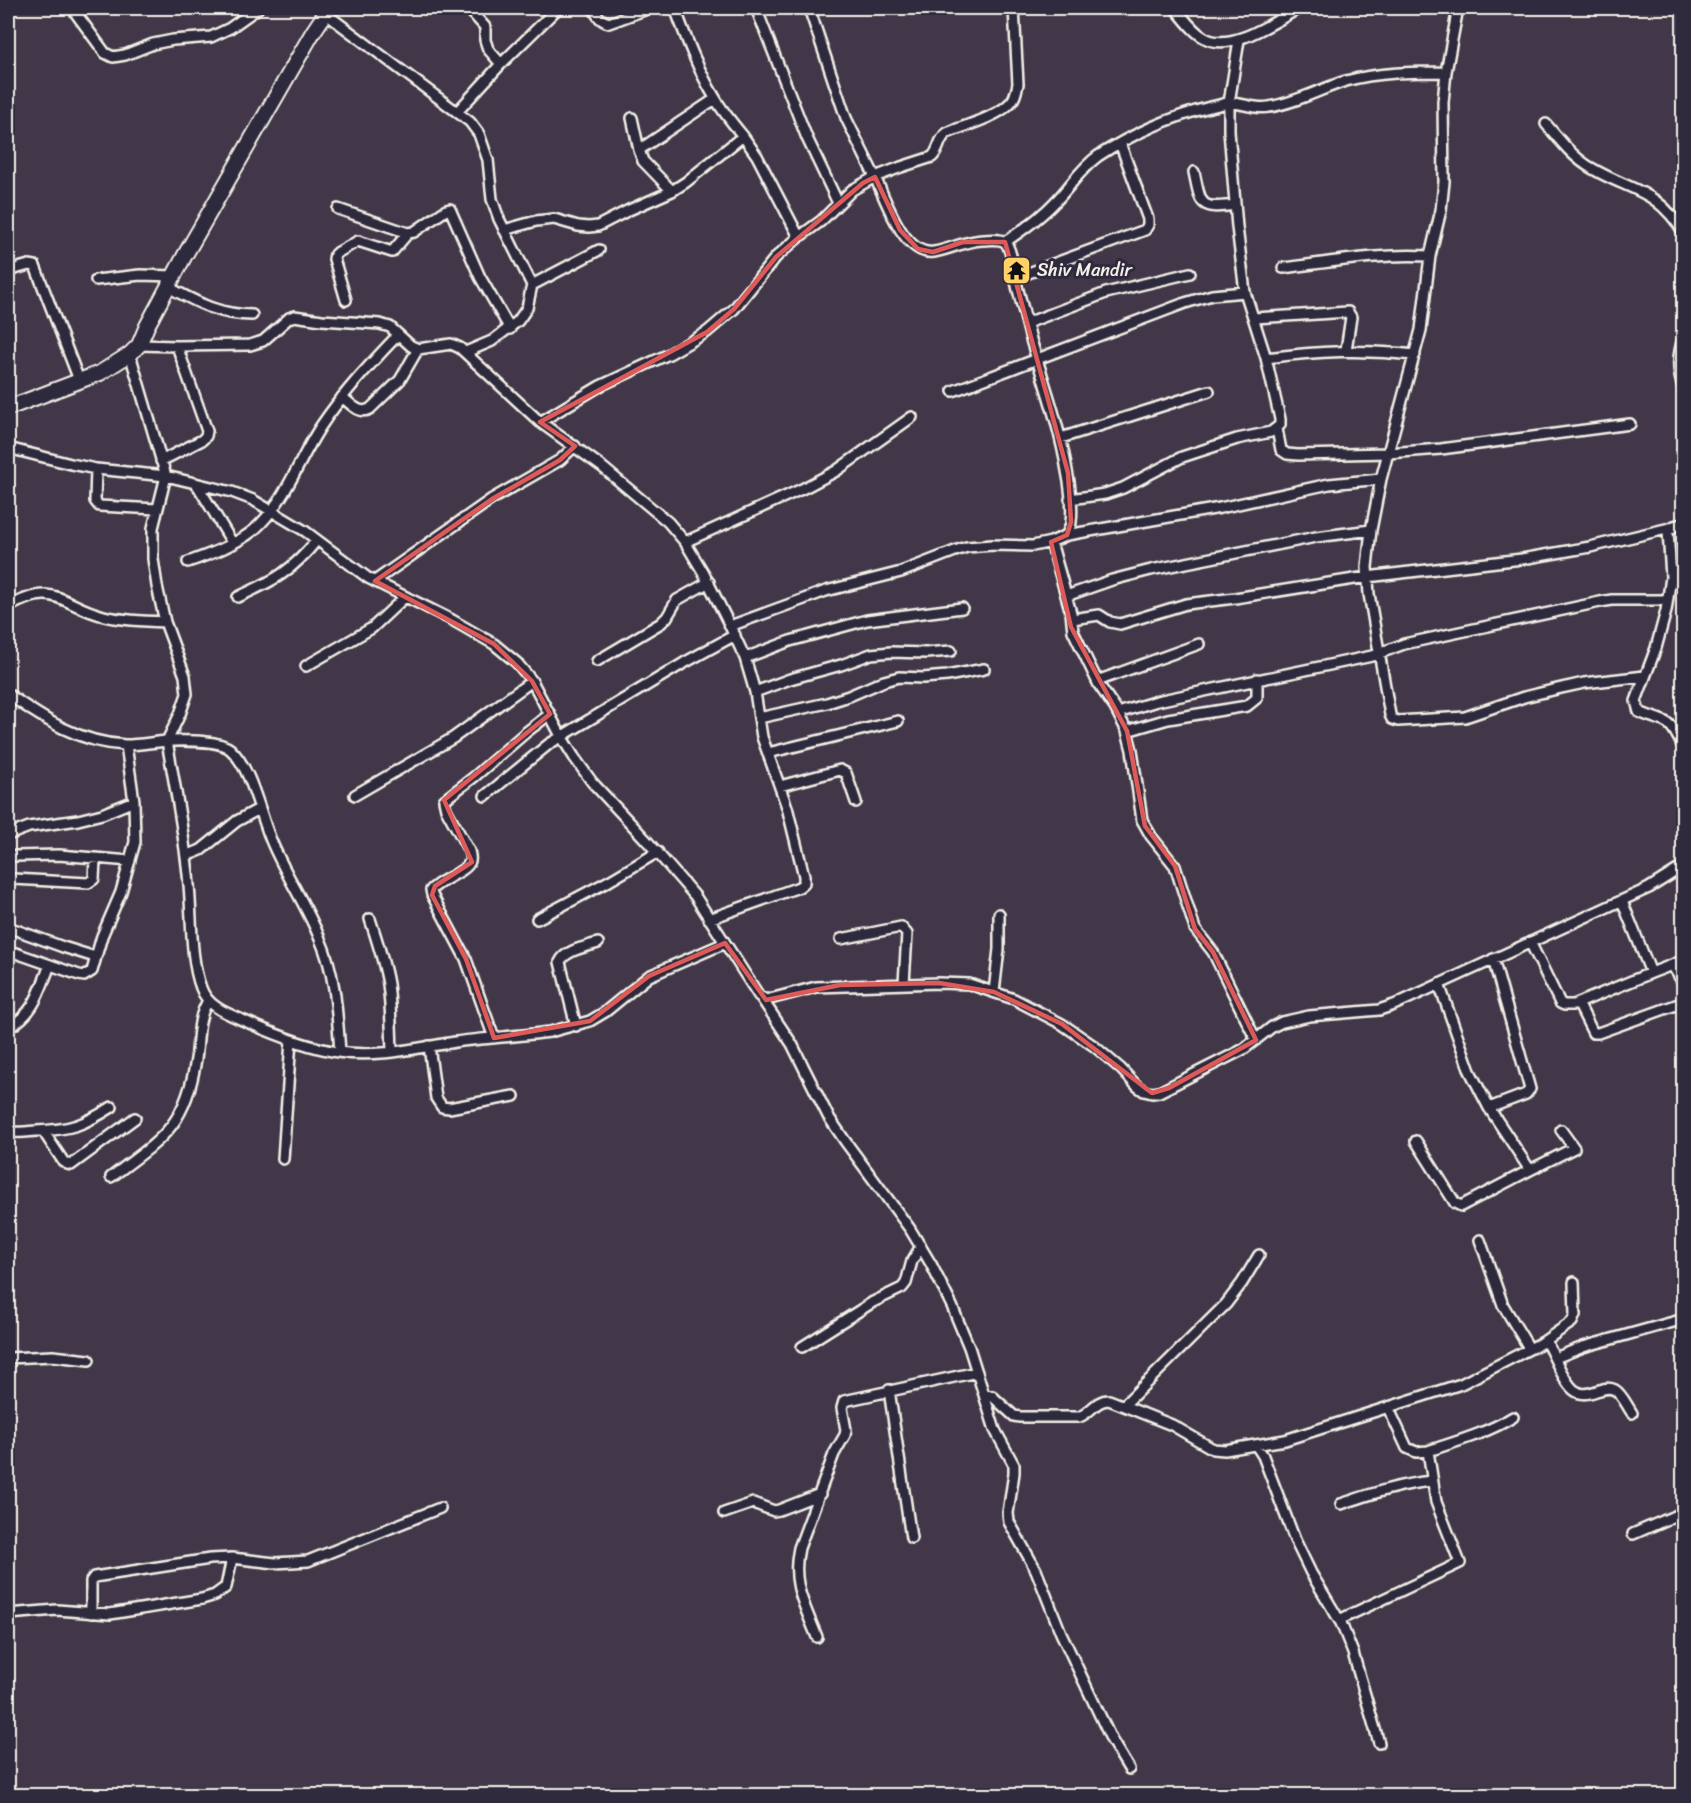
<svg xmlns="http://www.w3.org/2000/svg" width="1691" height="1803" font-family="Sriracha,sans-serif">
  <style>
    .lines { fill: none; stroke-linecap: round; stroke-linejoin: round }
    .minor-casing { stroke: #f4f1e8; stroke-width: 14 }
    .secondary-casing { stroke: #f4f1e8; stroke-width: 18 }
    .minor { stroke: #2f2a3d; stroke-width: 9 }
    .secondary { stroke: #2f2a3d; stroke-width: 14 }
    .marked { fill: none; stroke: #de5a58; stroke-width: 4.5; stroke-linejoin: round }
    .labels { text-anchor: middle; stroke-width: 6; stroke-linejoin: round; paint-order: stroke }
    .poi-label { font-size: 18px; fill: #f4f1e8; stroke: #2f2a3d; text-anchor: start }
  </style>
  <rect width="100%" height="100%" fill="#423748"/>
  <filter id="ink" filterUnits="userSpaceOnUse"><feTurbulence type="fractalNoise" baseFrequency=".0167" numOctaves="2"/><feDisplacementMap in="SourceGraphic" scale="12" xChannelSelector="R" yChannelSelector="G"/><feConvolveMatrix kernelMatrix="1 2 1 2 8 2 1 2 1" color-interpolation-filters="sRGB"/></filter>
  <g filter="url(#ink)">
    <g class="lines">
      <defs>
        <path id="minor" d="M72 8 105 53 113 57 125 55 153 44 173 40 211 37 230 28 258 8
          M468 8 485 27V40L488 49 501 64
          M593 8C597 15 600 21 609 23L650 8
          M675 8C686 38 698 70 715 98 723 112 733 124 743 136
          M756 8 807 138 838 203
          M1014 8 1018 84C1016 92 1015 100 1008 105 996 117 964 126 947 133 938 139 940 150 932 157L901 167 875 177C885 198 904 257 934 252 951 249 965 241 982 240 989 240 999 238 1005 242 1012 248 1015 280 1018 290 1023 308 1027 326 1032 343 1045 386 1060 428 1067 471 1070 485 1073 508 1071 522 1071 526 1068 531 1067 535
          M1175 8C1184 18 1193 32 1205 38 1232 53 1276 20 1300 8
          M1458 8 1446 72 1443 102 1444 182 1441 210 1430 256 1421 330 1381 479 1371 530 1367 567 1369 594 1390 715 1392 719 1398 721 1465 717 1524 697 1557 689 1584 683 1645 676
          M325 13 457 112 501 64 558 8
          M457 112 470 122 479 134 488 160 492 199 499 219 532 285 527 308 518 321 492 341 466 352
          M632 118 639 150 643 161 672 191
          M1546 124C1560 140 1573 158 1593 169 1633 192 1657 189 1684 233
          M639 150 715 99
          M1194 172C1201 205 1199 210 1235 205
          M338 209 408 233 414 232 446 210 450 209 480 277 510 329
          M504 230 536 221 554 219 578 226 589 227 598 226 629 210 672 191 686 182 743 136 757 156 799 237 776 257 734 309 707 332 669 354 600 386 540 422 601 466 668 522 685 542 703 572 730 626 826 591 901 572 955 551 967 547 992 545 1033 546 1051 542 1067 535 1220 508 1329 484 1381 479
          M799 237 821 221 852 190 875 177 846 118 809 8
          M1005 242C1023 230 1040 218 1055 202 1070 187 1080 169 1098 156 1132 134 1171 117 1210 107 1216 106 1222 104 1228 103 1242 102 1255 110 1269 107 1296 103 1320 89 1346 81 1379 72 1412 72 1446 72
          M1283 268C1332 262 1380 253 1430 256
          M8 271 29 265 35 266 79 380
          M1015 278 1145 230 1148 225V219L1120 143
          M96 280 140 275 174 276
          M532 285 599 250
          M168 287C197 302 218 315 252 315
          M346 300 334 259 335 254 358 241 392 252 408 233
          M1254 318 1348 312 1351 317 1346 350
          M1027 323 1106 293 1190 273
          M1684 336C1677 356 1677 371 1684 390
          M139 345 177 346 250 345 263 341 289 318 294 316 322 320 380 324 390 327 411 346 418 349 451 344 460 348 540 422
          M130 354 166 476 153 528V559L157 586 165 622 185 676 187 694 180 714 167 741C183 741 218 739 230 749 253 770 260 817 273 845 287 877 307 907 320 939 336 975 337 1014 340 1052
          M1266 358C1318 351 1363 349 1415 355
          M953 391 1185 303 1212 295 1245 292
          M342 397C351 404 359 415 370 409L400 380 418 349
          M1277 429 1281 450 1287 454 1298 455 1388 453 1441 449 1630 424
          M1061 438 1209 391
          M8 448 71 464 96 469 166 476 232 492 253 500 305 531 368 578 452 620 494 644 517 663 532 681 561 736 574 757 592 782 648 842 695 896 759 996 766 1000 816 987 939 983 969 984 1014 999 1062 1024 1094 1046 1121 1069 1137 1086 1144 1091 1152 1093 1159 1092 1244 1049 1272 1027 1282 1022 1309 1016 1379 1010 1394 1005 1649 888 1684 866
          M161 461 202 440 206 436 207 431 177 346
          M96 469 95 501 99 506 157 509
          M196 483 233 544
          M1070 499 1105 494 1123 488 1182 457 1237 439 1271 432 1280 425V419L1266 358 1245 292 1237 227 1229 131V103L1239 40
          M1684 523 1674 526 1668 531 1671 577 1666 611 1656 648 1636 701 1639 712C1669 725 1668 715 1684 749
          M685 542 804 488 836 471 912 417
          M1051 542 1071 613 1073 631 1099 685 1115 708 1127 731 1132 750 1142 820 1151 836 1175 866 1195 929 1213 952 1256 1040
          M188 562C211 554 235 545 254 530 285 503 299 459 321 426 343 393 371 363 398 335
          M375 581 492 499 560 460 575 446
          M1066 596 1112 580 1151 570 1316 537 1371 530
          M238 597C275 580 291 572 317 540
          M8 607C56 580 60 605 104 616 124 621 145 621 165 622
          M1072 619 1099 615 1110 622 1120 624 1186 604 1235 598 1367 577 1522 559 1590 547 1670 528
          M745 658 790 641 867 620 962 608
          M597 661 661 623 667 617 677 600 709 582
          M306 666 372 628 405 597
          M1097 681 1199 644
          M755 692 790 679 841 665 871 654 891 652 926 653 951 651
          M8 694C43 719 80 743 125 745 139 745 153 742 167 741 175 788 185 836 189 885 192 916 190 959 201 988 208 1008 229 1014 247 1022 276 1035 306 1047 338 1052 376 1058 417 1048 455 1042 487 1038 519 1036 550 1032L590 1021 605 1012 649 976 725 943
          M1118 713 1157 701 1372 656 1404 644 1600 602 1612 600H1668
          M759 718 827 703 849 696 884 681 899 677 923 678 947 676 984 669
          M1127 731 1168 719 1247 706 1257 698V679
          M768 753 898 721
          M780 786 840 770 846 773 856 802
          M355 795 453 738 532 681
          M485 796 549 744 684 663 735 635
          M8 835 29 827 78 820 102 814 134 801
          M15 856 59 855 130 861
          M186 856 201 850 237 821 259 809
          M13 879 88 883 94 879 95 859
          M1622 901 1651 973 1672 965 1684 984
          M370 919C377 940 384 961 388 984 391 1006 391 1028 392 1051
          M537 919 609 881 658 852
          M709 919 799 887 804 883V876L787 807 762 737 755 692 745 658 730 626
          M8 927 63 947 95 957
          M841 939 901 927 907 934 904 983
          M1530 942 1560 1003 1564 1005H1579L1593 1033H1598L1684 1002
          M13 952 79 975 84 976 92 971 102 936 121 892 135 842 134 801 126 745
          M1672 965 1684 960
          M994 992 999 949V914
          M762 999 792 1044 828 1116 845 1141 910 1229 931 1264 952 1306 969 1347 995 1430 1014 1465V1473L1008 1513 1009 1522 1036 1570 1061 1633 1112 1741 1129 1769
          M1576 1004 1651 973
          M576 1026 560 962C565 950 586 947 598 943
          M8 1028C35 1013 39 992 50 965
          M494 1038 466 959 432 895 431 890C439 880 467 872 470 861 471 858 470 855 469 851L446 809 444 800 474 777 525 733 550 714
          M429 1046 436 1098 442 1107 449 1108 514 1096
          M1489 1108 1526 1094 1530 1089 1493 959
          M43 1131 63 1161 67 1164 71 1165 135 1118
          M8 1132C17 1133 27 1132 36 1131 70 1130 84 1125 112 1107
          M1416 1141 1455 1203 1461 1206 1530 1170 1489 1108 1470 1071 1439 984
          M283 1159 291 1040
          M1530 1170 1574 1148 1561 1130
          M111 1177C162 1139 186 1126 196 1059 199 1039 197 1018 208 1001
          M1480 1240 1503 1305 1529 1348
          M1543 1342 1572 1322 1575 1315 1574 1282
          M802 1347 873 1302 902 1288 906 1283 912 1261 921 1246
          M8 1358 53 1356 89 1360
          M1555 1358 1583 1347 1684 1319
          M889 1390 911 1538
          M984 1395 992 1396 1014 1416 1020 1417H1079C1092 1412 1095 1400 1109 1400L1172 1425 1213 1449 1225 1450 1285 1440 1461 1384 1543 1342 1548 1345C1555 1358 1564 1382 1574 1390 1588 1401 1602 1383 1615 1390 1622 1394 1627 1406 1632 1413
          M1124 1405 1226 1304 1242 1283 1259 1255
          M1256 1445 1263 1456 1295 1540 1311 1573 1341 1623 1353 1653 1379 1743
          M1428 1451C1458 1441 1487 1433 1513 1417
          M1341 1504C1371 1494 1400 1484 1432 1481
          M724 1513 753 1503 774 1511 779 1510 820 1494
          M1633 1534 1684 1512
          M91 1613V1581L94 1577 210 1559 232 1558
          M8 1614 57 1610 110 1614 202 1599 215 1595 226 1587 232 1558 275 1563 308 1561 440 1508
          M1339 1620 1460 1563 1436 1502 1428 1451 1416 1452 1407 1448 1388 1407
          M817 1637C804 1604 791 1583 799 1548L834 1454 845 1435 846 1430 842 1408 844 1401 977 1372"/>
        <path id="secondary" d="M8 408 100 373 130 354 139 345 147 326 185 255 313 32 329 8"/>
      </defs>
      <use href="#minor" class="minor-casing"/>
      <use href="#secondary" class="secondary-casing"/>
      <use href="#minor" class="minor"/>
      <use href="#secondary" class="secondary"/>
    </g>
  </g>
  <path class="marked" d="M875 177 900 230 918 249 933 252 963 242H1005L1068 473 1071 522 1067 535 1051 542 1071 627 1127 731 1145 826 1175 866 1195 929 1213 952 1256 1040 1169 1088 1152 1093 1062 1024 994 992 939 983 840 985 766 1000 725 943 649 976 590 1021 494 1038 466 959 432 895 435 886 472 862 444 800 550 714 532 681 494 644 375 581 492 499 560 460 575 446 540 422 707 332 734 309 776 257 863 183Z"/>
  <defs>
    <symbol id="temple-square" viewBox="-11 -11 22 22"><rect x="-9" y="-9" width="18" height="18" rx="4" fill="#ffd166" stroke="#2f2a3d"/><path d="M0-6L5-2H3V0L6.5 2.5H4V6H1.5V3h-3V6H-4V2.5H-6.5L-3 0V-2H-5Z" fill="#111"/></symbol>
  </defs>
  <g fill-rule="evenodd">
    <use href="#temple-square" x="1000" y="254" width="33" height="33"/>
  </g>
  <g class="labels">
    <g class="poi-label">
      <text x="1037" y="276">Shiv Mandir</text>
    </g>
  </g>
  <rect width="1691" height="1803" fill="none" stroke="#2f2a3d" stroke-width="30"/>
  <rect x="15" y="15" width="1661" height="1773" fill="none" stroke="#f4f1e8" stroke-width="2" filter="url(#ink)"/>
</svg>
